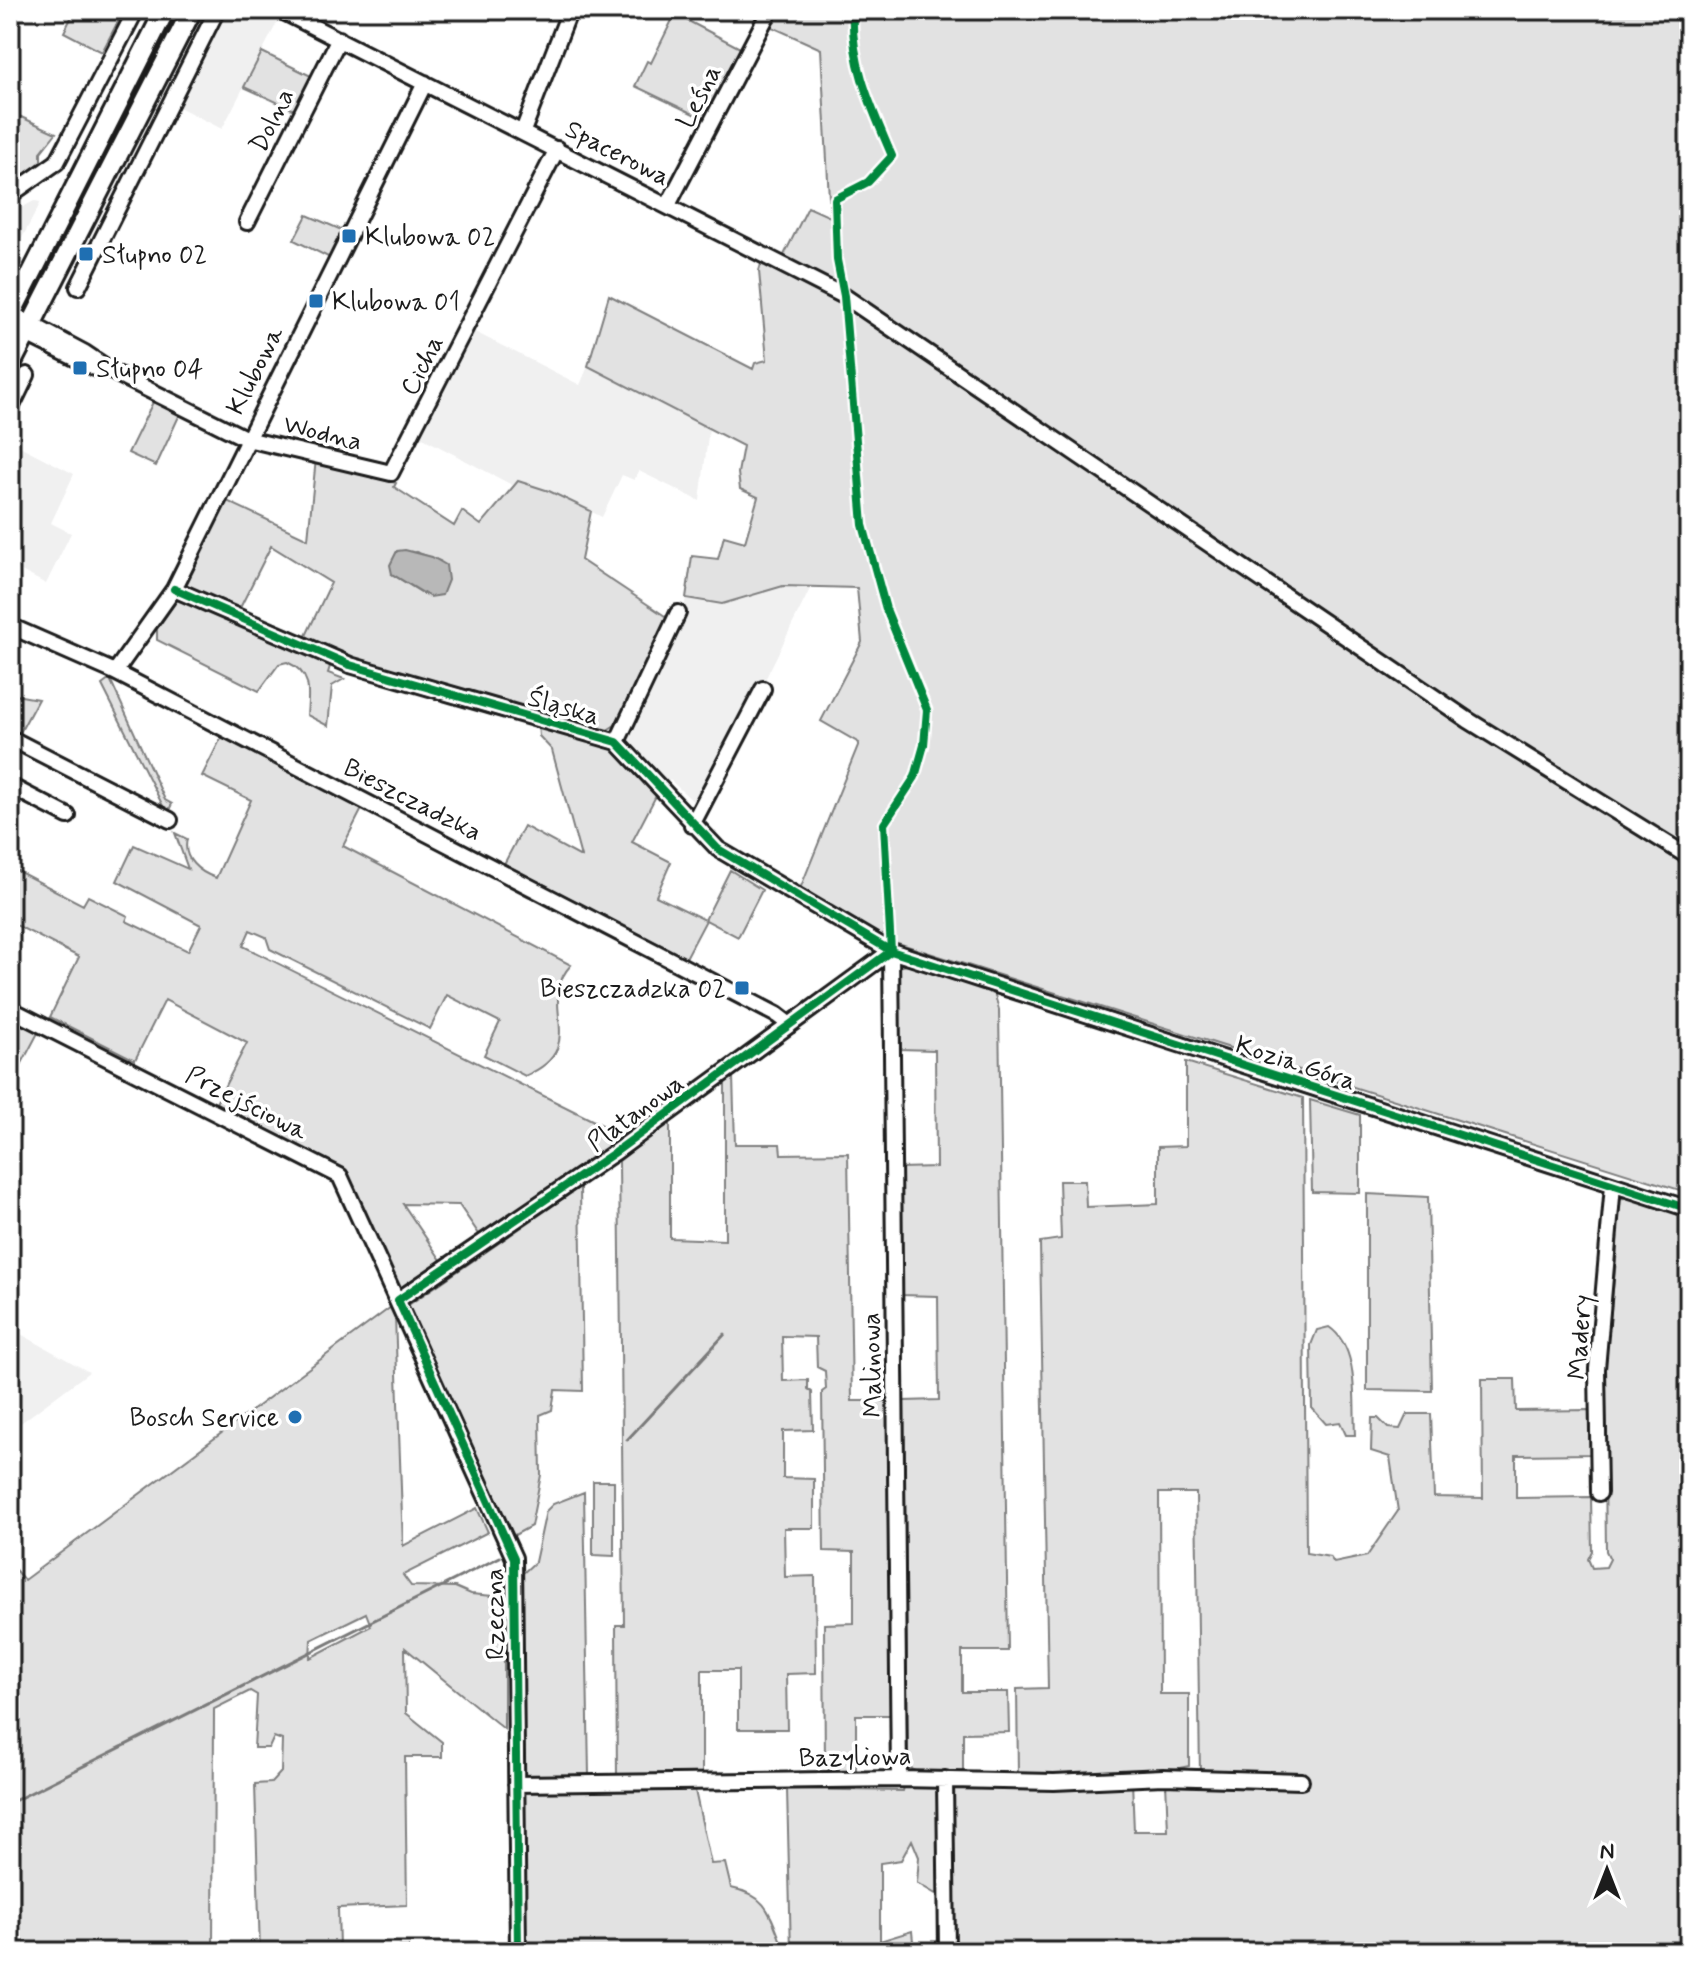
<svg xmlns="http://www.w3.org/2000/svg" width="1699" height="1962" font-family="Mynerve,sans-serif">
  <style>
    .built { fill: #f0f0f0 }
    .green { fill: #e2e2e2; stroke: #7f7f7f; stroke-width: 2; fill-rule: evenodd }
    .water { fill: #b8b8b8; stroke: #7a7a7a; stroke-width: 2 }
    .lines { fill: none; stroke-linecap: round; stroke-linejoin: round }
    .stream { stroke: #7a7a7a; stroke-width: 3 }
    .minor-casing { stroke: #1c1c1c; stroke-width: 20 }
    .major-casing { stroke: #1c1c1c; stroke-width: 24 }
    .minor { stroke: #fff; stroke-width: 14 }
    .major { stroke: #fff; stroke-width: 18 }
    .cycleway-casing { stroke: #fff; stroke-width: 13 }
    .cycleway { stroke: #00873e; stroke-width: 8 }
    .poi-dot { fill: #1f6fb2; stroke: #fff; stroke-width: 3 }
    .labels { text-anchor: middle; stroke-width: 7; stroke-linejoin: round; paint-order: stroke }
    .street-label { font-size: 26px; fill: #1c1c1c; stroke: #fff }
    .poi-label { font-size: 26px; fill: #1c1c1c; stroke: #fff; text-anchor: start }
  </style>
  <rect width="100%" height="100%" fill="#fff"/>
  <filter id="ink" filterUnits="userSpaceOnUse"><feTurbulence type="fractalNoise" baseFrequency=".0125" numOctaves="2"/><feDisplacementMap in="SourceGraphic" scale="16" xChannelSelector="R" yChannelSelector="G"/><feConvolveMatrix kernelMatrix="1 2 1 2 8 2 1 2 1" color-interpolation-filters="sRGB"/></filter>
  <g filter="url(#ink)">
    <path class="built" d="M223 10H267L280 17 222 129 175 105Z
      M34 201 41 202 10 261V214Z
      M473 331 580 385 588 366 709 428 700 501 639 471 634 480 622 475 602 517 549 491 518 481 512 485 419 436Z
      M10 441 74 474 51 523 71 533 46 584 10 565Z
      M812 585 752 706 696 804 670 780 665 786 627 746V733L681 622 686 598 722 604 783 586Z
      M10 1328 89 1372 10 1431Z"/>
    <path class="green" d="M75 10H124L102 52 64 32Z
      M778 10H1689V1193L888 940 800 889 859 743 821 721 862 642 857 588 783 586 722 604 686 598 692 556 718 559 724 536 745 542 758 497 740 489 738 473 743 446 588 366 609 295 753 369 755 363 767 360 759 271 762 261 836 299 835 284 783 257 808 207 830 217 821 49 770 26Z
      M675 14 742 49 706 120 635 86 647 61 651 63Z
      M262 52 313 77 296 111 244 87Z
      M10 112 56 133 41 152V167L22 180 10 175Z
      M307 215 344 231 330 258 294 240Z
      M153 402 180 414 156 466 128 453Z
      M316 458 396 483 394 487 454 526 462 511 481 525 518 481 549 491 591 511 581 560 671 620 615 725 601 734 456 692 303 642 331 583 271 546 238 612 182 587 225 500 308 539ZM416 552 440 561 424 594 392 574Z
      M178 599 331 663 328 673 344 679 332 686 328 726 307 715C309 691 312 673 287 662L279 664 259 691 157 640V629Z
      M110 679 165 800 172 804 167 814 102 685Z
      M10 694 38 699 17 738 10 734Z
      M538 724 617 749 657 794 632 842 671 862 656 896 705 920 730 870 762 890 738 937 706 920 686 958 504 864 524 826 581 857 552 750 539 736Z
      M222 736 363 807 343 846 571 965C535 1003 592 1048 525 1076L484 1055 500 1022 447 995 430 1029 270 949 266 937 250 930 243 946 626 1137 481 1237 459 1205 403 1204 443 1263 400 1292 342 1168 216 1103 247 1043 165 1000 135 1060 50 1017 79 957 10 922V867L83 905 88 896 128 916 126 921 188 951 201 925 117 881 134 845 188 869 175 833 187 839C182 859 199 872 216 878L251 800 202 776Z
      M907 965 994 992 999 1010 1008 1651H962V1692H1008L1009 1732 963 1733V1775L920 1776 908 1765 904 1401 939 1400 938 1296 901 1295 900 1168 936 1167 935 1050 899 1049 898 967Z
      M10 1016 39 1031 10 1086Z
      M1186 1062 1303 1098 1306 1553 1330 1557 1334 1563 1367 1556 1398 1511 1390 1457 1371 1451 1372 1418H1378L1388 1428 1400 1429 1407 1414H1431L1434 1497 1483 1498 1482 1379H1515L1516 1411 1590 1410 1591 1454 1516 1455V1498L1591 1497 1592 1551 1588 1559 1592 1568 1606 1567 1610 1559 1606 1551 1604 1380 1617 1250 1618 1202 1625 1197 1689 1217V1952H936L944 1899 917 1883 919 1857 912 1840 901 1860 880 1863V1941L912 1931 914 1952H791L787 1789 903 1791 904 1787 1132 1781 1134 1831H1168L1166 1781 1223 1786 1309 1785 1308 1778 1200 1775 1196 1493H1159L1160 1694H1189V1766L1161 1772 1018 1775 1017 1689 1048 1688 1040 1242 1061 1239 1059 1181H1085L1086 1207 1158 1204V1147L1186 1146Z
      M733 1076 735 1144H780L781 1154 848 1153 852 1401H888L892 1715H856V1773L833 1774 825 1766 824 1624 854 1623V1552L824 1551 822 1392 826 1389 825 1371 817 1367 816 1337 782 1336 783 1381 808 1380V1389L812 1392 813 1430 783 1431V1478L814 1479V1528H784L785 1577 815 1576 816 1673 786 1674 787 1729H738V1670H702V1778L617 1779 616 1625H624L619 1161 670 1121V1238L725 1240V1082Z
      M1310 1100 1360 1115V1193L1312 1192Z
      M580 1187 583 1391 555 1390 552 1410 540 1415 541 1475 531 1526 511 1537 407 1306Z
      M1367 1194 1428 1197 1432 1391 1367 1390Z
      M391 1307 395 1316 403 1546 477 1508 488 1532 403 1575 411 1586 455 1587 471 1594 504 1597V1729L405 1648 406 1713 442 1742V1757H405L407 1905 338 1908 339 1947H408V1952H260L255 1784 271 1783 281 1772 282 1740 274 1737 269 1748H254L257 1695 250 1691 214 1709 213 1952H10V1564L24 1580ZM366 1613 371 1626 310 1658 311 1640Z
      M1329 1327C1360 1348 1353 1402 1355 1435H1346L1340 1422 1326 1424 1312 1408 1311 1345 1317 1330Z
      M593 1481H614V1556L593 1555Z
      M584 1492 589 1776 522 1779 521 1575 535 1562 546 1511 553 1504Z
      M694 1786 711 1864 725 1863 731 1888C770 1895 771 1919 785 1952H523L522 1787Z"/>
    <path class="water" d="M405 550 432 557 446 565 448 580 442 595 430 597 392 574 390 565 397 551Z"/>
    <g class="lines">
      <path class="stream" d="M627 1440 725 1334
        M10 1803 500 1557"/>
      <defs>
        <path id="minor" d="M280 10 844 296 1468 720 1689 857
          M523 131 570 10
          M10 195 57 162 136 10
          M668 205 770 10
          M247 222 339 39
          M78 287 217 10
          M10 313 85 353 115 373 247 439 391 473 557 149
          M10 326 99 370
          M10 410 27 375
          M174 589 350 665 617 742 718 849 891 951 1689 1209
          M10 626 115 672 777 1015 790 1025
          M115 672 174 589 425 83
          M10 738 170 820
          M617 742 678 613
          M10 786 68 816
          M692 825 763 689
          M891 951 899 1779
          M10 1009 340 1176 514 1558 518 1952
          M398 1300 614 1153 891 951
          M1599 1493 1597 1369 1613 1185
          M945 1779 947 1952
          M516 1784 899 1779 1054 1782 1163 1777 1301 1781"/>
        <path id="major" d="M10 316 165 10
          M10 366 192 10"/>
      </defs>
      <use href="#minor" class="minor-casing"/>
      <use href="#major" class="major-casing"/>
      <use href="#minor" class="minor"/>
      <use href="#major" class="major"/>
      <defs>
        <path id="cycleway" d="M853 10C850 63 872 109 892 156L868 182 835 199 837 260 844 296 863 525 886 609 927 710 924 745 915 777 884 824 891 951
          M174 589 350 665 617 742 718 849 891 951 1689 1209
          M518 1952 514 1558 398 1300 614 1153 891 951"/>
      </defs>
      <use href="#cycleway" class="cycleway-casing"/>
      <use href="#cycleway" class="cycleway"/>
    </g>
  </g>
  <g class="poi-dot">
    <rect x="341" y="228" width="16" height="16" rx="4"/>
    <rect x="78" y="246" width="16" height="16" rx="4"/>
    <rect x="308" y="293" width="16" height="16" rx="4"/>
    <rect x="72" y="360" width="16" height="16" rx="4"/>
    <rect x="734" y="980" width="16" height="16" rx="4"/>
    <circle cx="295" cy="1417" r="8"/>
  </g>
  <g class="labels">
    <g class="street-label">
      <text transform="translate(698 96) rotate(-63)" y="9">Leśna</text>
      <text transform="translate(271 120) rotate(-63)" y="9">Dolna</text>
      <text transform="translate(618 152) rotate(27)" y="9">Spacerowa</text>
      <text transform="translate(421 365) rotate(-63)" y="9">Cicha</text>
      <text transform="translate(254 370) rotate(-63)" y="9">Klubowa</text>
      <text transform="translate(323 432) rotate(14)" y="9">Wodna</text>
      <text transform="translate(564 706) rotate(16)" y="9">Śląska</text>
      <text transform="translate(413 799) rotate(27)" y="9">Bieszczadzka</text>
      <text transform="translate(1296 1062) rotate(18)" y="9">Kozia Góra</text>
      <text transform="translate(247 1102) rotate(27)" y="9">Przejściowa</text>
      <text transform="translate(635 1112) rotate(-36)" y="9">Platanowa</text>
      <text transform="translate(1579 1337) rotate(-86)" y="9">Madery</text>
      <text transform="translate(871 1365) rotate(-91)" y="9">Malinowa</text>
      <text transform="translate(494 1614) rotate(-91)" y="9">Rzeczna</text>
      <text transform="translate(855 1756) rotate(-1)" y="9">Bazyliowa</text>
    </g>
    <g class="poi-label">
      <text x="365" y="245">Klubowa 02</text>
      <text x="102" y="263">Słupno 02</text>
      <text x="332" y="310">Klubowa 01</text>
      <text x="96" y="377">Słupno 04</text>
      <text x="726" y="997" text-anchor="end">Bieszczadzka 02</text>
      <text x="279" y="1426" text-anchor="end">Bosch Service</text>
    </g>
  </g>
  <rect width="1699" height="1962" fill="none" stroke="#fff" stroke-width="40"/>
  <rect x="20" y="20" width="1659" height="1922" fill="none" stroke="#1c1c1c" stroke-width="3" filter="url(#ink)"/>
  <g transform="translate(1607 1870)" stroke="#ffffff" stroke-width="6" paint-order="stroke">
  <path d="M0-6L14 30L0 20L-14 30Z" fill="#1c1c1c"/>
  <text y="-12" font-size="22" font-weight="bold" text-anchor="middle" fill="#1c1c1c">N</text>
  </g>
</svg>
